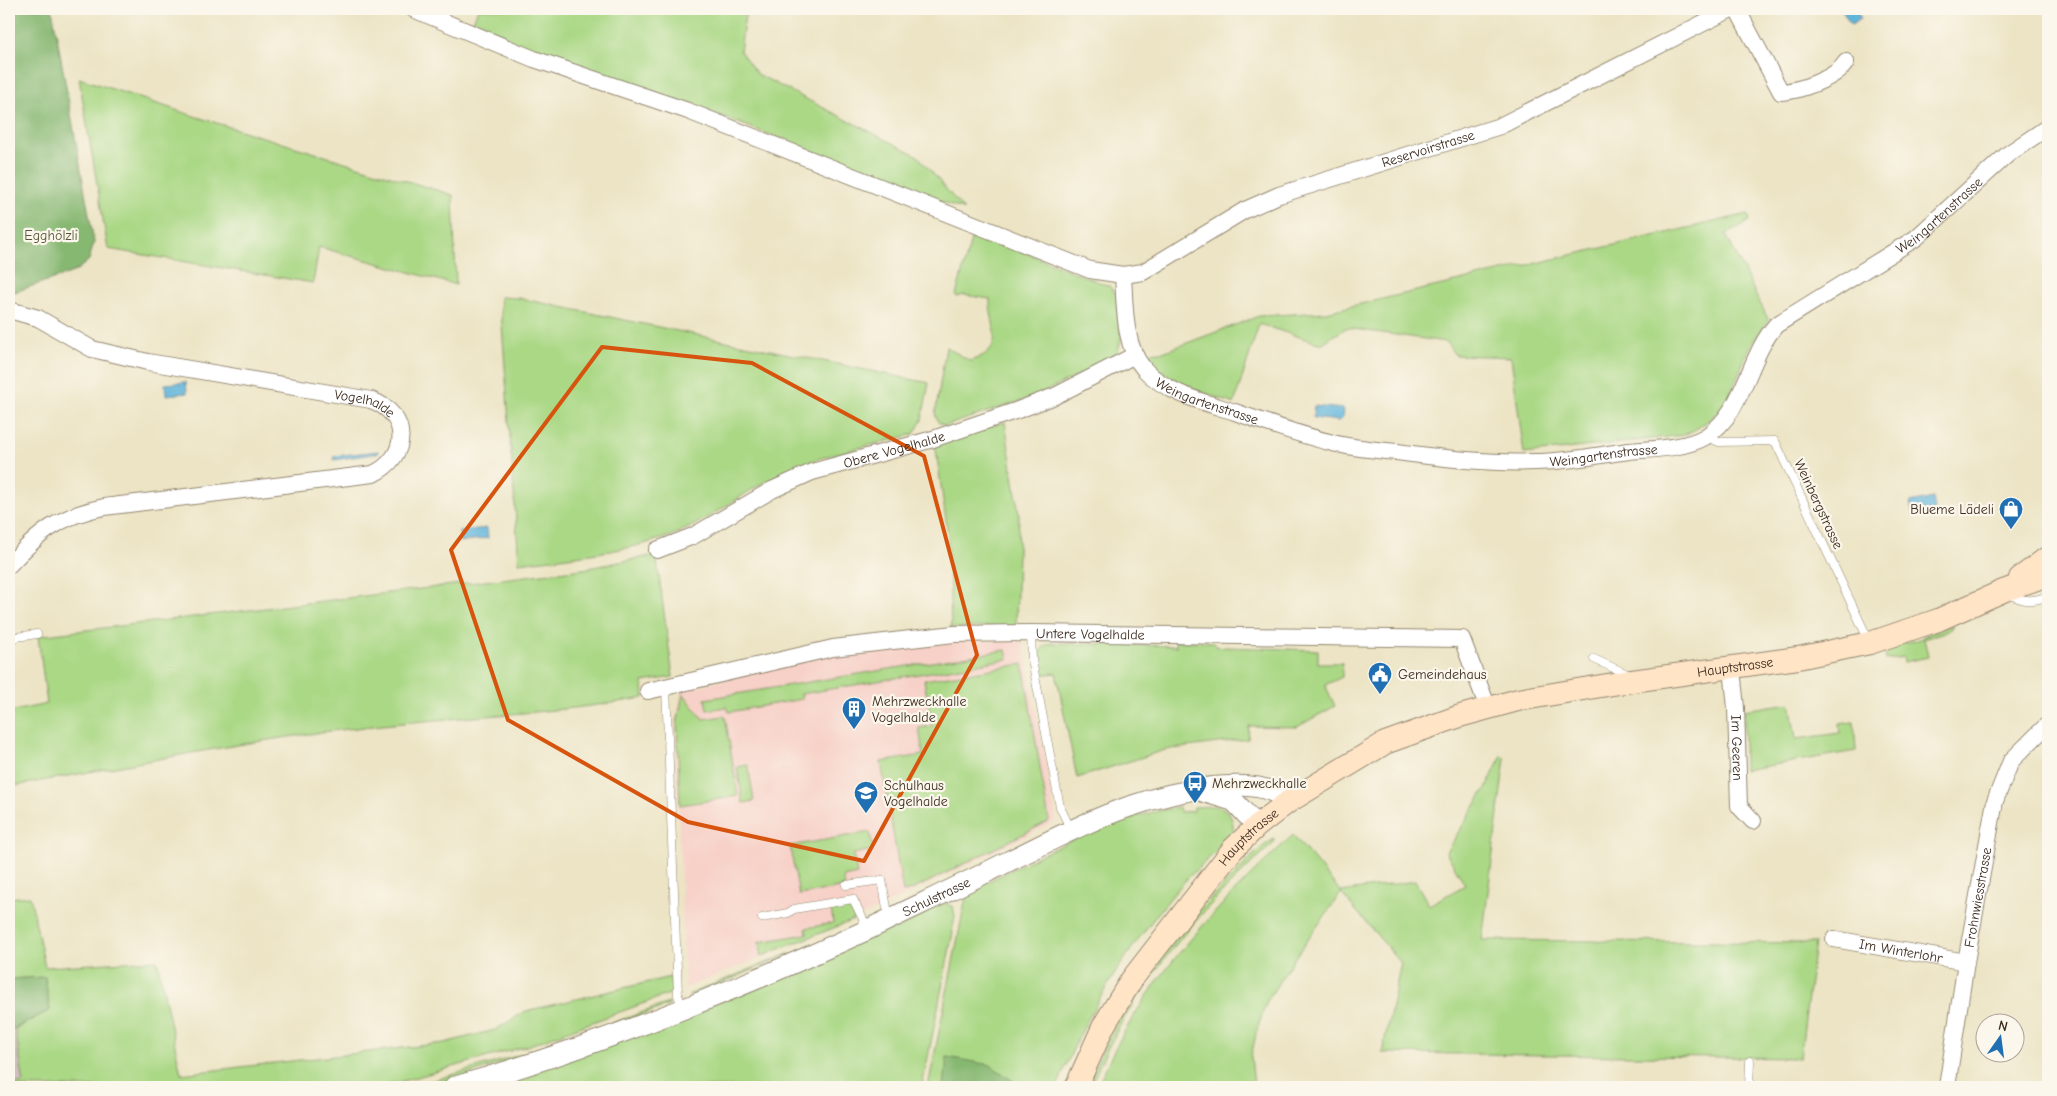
<svg xmlns="http://www.w3.org/2000/svg" width="2057" height="1096" font-family="'Comic Neue',sans-serif">
  <style>
    .built { fill: #f7d1c8 }
    .industrial { fill: #d2bfc0 }
    .green { fill: #aad885; stroke: #728152 }
    .forest { fill: #87b872; stroke: #617148 }
    .water { fill: #5db3da; stroke: #4c6e7c }
    .lines { fill: none; stroke-linecap: round; stroke-linejoin: round }
    .service-casing { stroke: #948771; stroke-width: 9 }
    .minor-casing { stroke: #948771; stroke-width: 18 }
    .tertiary-casing { stroke: #948771; stroke-width: 22 }
    .secondary-casing { stroke: #948771; stroke-width: 24 }
    .service { stroke: #fff; stroke-width: 8 }
    .minor { stroke: #fff; stroke-width: 16 }
    .tertiary { stroke: #fff; stroke-width: 20 }
    .secondary { stroke: #ffe4c6; stroke-width: 22 }
    .marked { fill: none; stroke: #d7540e; stroke-width: 4; stroke-linejoin: round }
    .labels { text-anchor: middle; stroke-width: 4.5; stroke-linejoin: round; paint-order: stroke }
    .street-label { font-size: 14px; fill: #3b2a1e; stroke: #fbf7ec }
    .park-label { font-size: 14px; fill: #575638; stroke: #fbf7ec }
    .poi-label { font-size: 14px; fill: #3b2a1e; stroke: #fbf7ec; text-anchor: start }
  </style>
  <rect width="100%" height="100%" fill="#fbf7ec"/>
  <filter id="ink" filterUnits="userSpaceOnUse"><feTurbulence type="fractalNoise" baseFrequency=".02" numOctaves="2"/><feDisplacementMap in="SourceGraphic" scale="10" xChannelSelector="R" yChannelSelector="G"/><feConvolveMatrix kernelMatrix="1 2 1 2 8 2 1 2 1" color-interpolation-filters="sRGB"/></filter>
  <filter id="wash" filterUnits="userSpaceOnUse"><feTurbulence type="fractalNoise" baseFrequency=".0096" numOctaves="4" result="noise"/><feDisplacementMap in="SourceGraphic" scale="20" xChannelSelector="R" yChannelSelector="G"/><feGaussianBlur stdDeviation="1.12" result="paint"/><feColorMatrix in="noise" values="0 0 0 0 0 0 0 0 0 0 0 0 0 0 0 0 0 1.4 0 .05"/><feComposite in="paint" operator="in"/></filter>
  <g filter="url(#wash)">
    <rect width="100%" height="100%" fill="#ece4c4"/>
    <path class="built" d="M964 641H1019L1023 645 1056 817 1054 822 854 920 685 988 675 723 681 692 683 690 838 653Z"/>
    <path class="industrial" d="M15 1029 24 1083 9 1087V1031Z"/>
    <path class="green" d="M478 9H746L740 51 757 74 918 156 964 210 708 111 557 60 471 26Z
      M79 78 197 117 453 195 456 285 319 247 313 283 108 249Z
      M1748 214 1750 220 1726 235 1769 321C1729 363 1746 407 1684 435L1524 454 1511 357 1455 355 1446 342 1346 328 1321 344 1259 324 1234 404C1199 391 1167 382 1143 353L1163 352 1259 316 1326 312Z
      M976 233 1109 286 1117 295 1121 339 1118 351 1108 361 1036 396 945 426 938 422 935 415 946 347 970 361C1010 348 989 326 990 299L964 295 957 297 956 295 971 240Z
      M500 297 518 298 929 383 922 420 914 434C868 447 819 454 776 476 737 496 703 526 661 539 618 553 564 557 519 563Z
      M1005 422 1019 514 1016 626 951 628 948 535 935 443Z
      M656 555 673 677 643 682 644 698C554 714 463 716 373 726 251 739 130 765 9 787V712L47 704 38 636 583 569Z
      M1953 625 1949 631 1924 638 1928 657 1904 662 1903 657 1886 660 1884 649 1923 638V636Z
      M1176 641 1213 642 1217 647H1225L1318 650V663H1342V677L1325 685 1335 706 1297 727 1249 726 1248 739 1165 750 1077 778 1056 673 1040 675C1038 662 1036 647 1051 643L1176 646Z
      M1006 650 1008 659 801 694 802 699 729 712 727 707 707 710 705 699Z
      M1023 664 1049 821 912 890 903 892 881 762 923 755 919 728 932 726 924 680Z
      M683 693 703 719 725 716 738 796 680 805 677 724Z
      M1790 703 1796 739 1840 733 1839 724 1854 722 1856 751 1744 770V710Z
      M1502 755 1505 758 1482 940 1815 943 1800 1058 1382 1053 1401 963 1341 893 1293 960 1267 1001 1257 1030 1251 1056 1254 1087H1097C1139 986 1214 909 1293 835L1341 892 1415 881 1429 905 1465 885 1446 852 1486 788Z
      M748 765 754 801 743 803 737 767Z
      M1215 806C1229 808 1234 818 1233 831 1220 851 1199 866 1183 883 1130 944 1086 1012 1057 1087H928L967 892C1036 858 1102 819 1179 807L1180 812 1194 811V807Z
      M870 832 873 850 853 854 857 874 843 877 845 887 799 895 790 846Z
      M1274 839V843C1196 912 1130 990 1090 1087H1086C1119 1007 1173 932 1237 872 1248 861 1261 846 1274 839Z
      M30 896 45 967 157 960 181 1074 444 1043 495 1030 526 1011 670 977 672 993 527 1046 382 1087H9V1085L24 1083 15 1029 50 1010 45 977 9 979V898Z
      M945 903 953 907 955 916 952 932H953L922 1087H481Z
      M844 907 852 912 854 920 762 956 759 942 807 934 806 928 833 923 831 909Z
      M788 954H790L689 997 690 994Z
      M669 1003V1005C611 1027 554 1047 496 1065 469 1074 439 1087 411 1087L530 1052Z"/>
    <path class="forest" d="M9 9H52L94 242 89 260 76 271 9 294Z
      M45 977 50 1010 9 1031V979Z
      M947 1057 990 1065 1022 1087H944Z"/>
    <path class="water" d="M1841 9H1856L1861 19 1851 25Z
      M186 382 187 393 166 395 165 384Z
      M1314 406 1343 409 1342 419 1339 421 1313 418Z
      M378 451 379 453 334 460V456Z
      M1933 498 1935 510 1913 515 1910 503Z
      M487 528 488 538 460 542 459 531Z"/>
  </g>
  <g filter="url(#ink)">
    <g class="lines">
      <defs>
        <path id="service" d="M1706 437 1719 442 1775 441 1869 641
          M2009 594C2024 602 2033 602 2048 596
          M1031 633 1032 660 1060 807 1071 830
          M9 638 37 634
          M1594 659 1629 675
          M666 687 678 995 682 1007
          M846 885 882 880 887 908 892 918
          M762 918 788 913 794 909 853 899 868 929
          M1749 1087 1750 1061"/>
        <g id="minor">
          <path id="s1" d="M413 9 534 59 688 111 1090 270 1123 275 1143 272 1245 210 1279 195 1500 126 1731 9"/>
          <path d="M1737 9 1781 92C1799 91 1837 78 1846 62"/>
          <path id="s2" d="M1123 275C1125 304 1123 345 1144 369 1167 394 1204 402 1235 412 1266 423 1297 434 1329 442 1351 448 1375 450 1397 452 1443 458 1490 464 1536 462 1567 462 1598 455 1629 451 1652 449 1684 449 1705 437 1745 412 1747 358 1776 325L1916 238 2008 154 2048 127"/>
          <path id="s3" d="M9 310 38 318 92 349 148 362 371 400C411 415 409 457 373 474L104 507C59 516 39 533 9 565"/>
          <path id="s4" d="M657 550 693 536 772 490 812 472 933 439 1018 410 1055 396 1135 355"/>
          <path id="s5" d="M1732 668 1736 708 1739 806 1753 821"/>
          <path id="s6" d="M648 691 833 648 954 634 1031 633 1462 639 1488 708"/>
          <path id="s7" d="M1834 939 1966 962"/>
          <path id="s8" d="M1947 1087 1966 962 1995 801 2011 761 2048 724"/>
        </g>
        <g id="tertiary">
          <path d="M1204 792 1234 801 1257 826"/>
          <path id="s9" d="M454 1087C596 1047 733 992 867 930 914 907 962 885 1009 861 1048 842 1087 821 1128 807 1166 794 1258 769 1288 802"/>
        </g>
        <g id="secondary">
          <path d="M2020 578 2048 557"/>
          <path id="s10" d="M1076 1087 1104 1025 1132 979 1233 849 1257 826 1288 802 1385 743 1460 716 1518 700 1625 682 1798 658 1870 643 1938 620 2003 591 2048 575"/>
        </g>
      </defs>
      <use href="#service" class="service-casing"/>
      <use href="#minor" class="minor-casing"/>
      <use href="#tertiary" class="tertiary-casing"/>
      <use href="#secondary" class="secondary-casing"/>
      <use href="#service" class="service"/>
      <use href="#minor" class="minor"/>
      <use href="#tertiary" class="tertiary"/>
      <use href="#secondary" class="secondary"/>
    </g>
  </g>
  <path class="marked" d="M602 347 752 363 924 456 977 655 864 861 688 822 508 720 451 550Z"/>
  <defs>
    <symbol id="shop-pin" viewBox="-11 -11 22 30"><path d="M0 17L-7.5 6A9.5 9.5 0 1 1 7.5 6Z" fill="#1f6fb2" stroke="#fbf7ec"/><path d="M-5-2.5h2.3a2.7 3.5 0 0 1 5.4 0H5L5.5 6h-11ZM-1.5-2.5h3a1.5 2.3 0 0 0-3 0Z" fill="#fff"/></symbol>
    <symbol id="civic-pin" viewBox="-11 -11 22 30"><path d="M0 17L-7.5 6A9.5 9.5 0 1 1 7.5 6Z" fill="#1f6fb2" stroke="#fbf7ec"/><path d="M-.6-6.5H3V-4.5H.6V-3L4-1V1h2V6H-6V1h2V-1L-.6-3ZM-1.2 2.5V6h2.4V2.5Z" fill="#fff"/></symbol>
    <symbol id="building-pin" viewBox="-11 -11 22 30"><path d="M0 17L-7.5 6A9.5 9.5 0 1 1 7.5 6Z" fill="#1f6fb2" stroke="#fbf7ec"/><path d="M-4-6H4V6H1V3H-1V6H-4ZM-2.5-4.3h1.7v1.8h-1.7ZM.8-4.3h1.7v1.8H.8ZM-2.5-1h1.7V.8h-1.7ZM.8-1h1.7V.8H.8Z" fill="#fff"/></symbol>
    <symbol id="bus-pin" viewBox="-11 -11 22 30"><path d="M0 17L-7.5 6A9.5 9.5 0 1 1 7.5 6Z" fill="#1f6fb2" stroke="#fbf7ec"/><path d="M-5-6H5V4H4V6H2V4H-2V6H-4V4H-5ZM-3.5-4V0h7V-4ZM-3.5 1.2v1.5H-2V1.2ZM2 1.2v1.5H3.5V1.2Z" fill="#fff"/></symbol>
    <symbol id="school-pin" viewBox="-11 -11 22 30"><path d="M0 17L-7.5 6A9.5 9.5 0 1 1 7.5 6Z" fill="#1f6fb2" stroke="#fbf7ec"/><path d="M0-5L7-2L0 1L-7-2ZM-4 1L0 2.5L4 1V4Q0 6-4 4Z" fill="#fff"/></symbol>
  </defs>
  <g fill-rule="evenodd">
    <use href="#shop-pin" x="1997" y="495" width="28" height="38"/>
    <use href="#civic-pin" x="1366" y="660" width="28" height="38"/>
    <use href="#building-pin" x="840" y="695" width="28" height="38"/>
    <use href="#bus-pin" x="1181" y="769" width="28" height="38"/>
    <use href="#school-pin" x="852" y="779" width="28" height="38"/>
  </g>
  <g class="labels">
    <g class="street-label">
      <text dy="5" stroke="none"><textPath href="#s1" startOffset="1092">Reservoirstrasse</textPath></text>
      <text dy="5" stroke="none"><textPath href="#s2" startOffset="1010">Weingartenstrasse</textPath></text>
      <text dy="5" stroke="none"><textPath href="#s2" startOffset="170">Weingartenstrasse</textPath></text>
      <text dy="5" stroke="none"><textPath href="#s3" startOffset="371">Vogelhalde</textPath></text>
      <text dy="5" stroke="none"><textPath href="#s4" startOffset="259">Obere Vogelhalde</textPath></text>
      <text dy="5" stroke="none"><textPath href="#s2" startOffset="575">Weingartenstrasse</textPath></text>
      <text transform="translate(1819 504) rotate(65)" y="5">Weinbergstrasse</text>
      <text dy="5" stroke="none"><textPath href="#s6" startOffset="448">Untere Vogelhalde</textPath></text>
      <text dy="5" stroke="none"><textPath href="#s10" startOffset="832">Hauptstrasse</textPath></text>
      <text dy="5" stroke="none"><textPath href="#s5" startOffset="80">Im Geeren</textPath></text>
      <text dy="5" stroke="none"><textPath href="#s10" startOffset="306">Hauptstrasse</textPath></text>
      <text dy="5" stroke="none"><textPath href="#s9" startOffset="519">Schulstrasse</textPath></text>
      <text dy="5" stroke="none"><textPath href="#s8" startOffset="192">Frohnwiesstrasse</textPath></text>
      <text dy="5" stroke="none"><textPath href="#s7" startOffset="68">Im Winterlohr</textPath></text>
    </g>
    <g class="park-label">
      <text x="51" y="240">Egghölzli</text>
    </g>
    <g class="poi-label">
      <text x="1994" y="514" text-anchor="end">Blueme Lädeli</text>
      <text x="1398" y="679">Gemeindehaus</text>
      <text x="872" y="706">Mehrzweckhalle<tspan x="872" dy="16">Vogelhalde</tspan></text>
      <text x="1212" y="788">Mehrzweckhalle</text>
      <text x="884" y="790">Schulhaus<tspan x="884" dy="16">Vogelhalde</tspan></text>
    </g>
  </g>
  <rect width="2057" height="1096" fill="none" stroke="#fbf7ec" stroke-width="30"/>
  <g transform="translate(2000 1038) rotate(14)"><circle r="24" fill="#fbf7ec" stroke="#aea59a"/>
  <path d="M0-4L9 19L0 12L-9 19Z" fill="#1f6fb2"/>
  <text y="-8" font-size="14" font-weight="bold" text-anchor="middle" fill="#3b2a1e">N</text>
  </g>
</svg>
